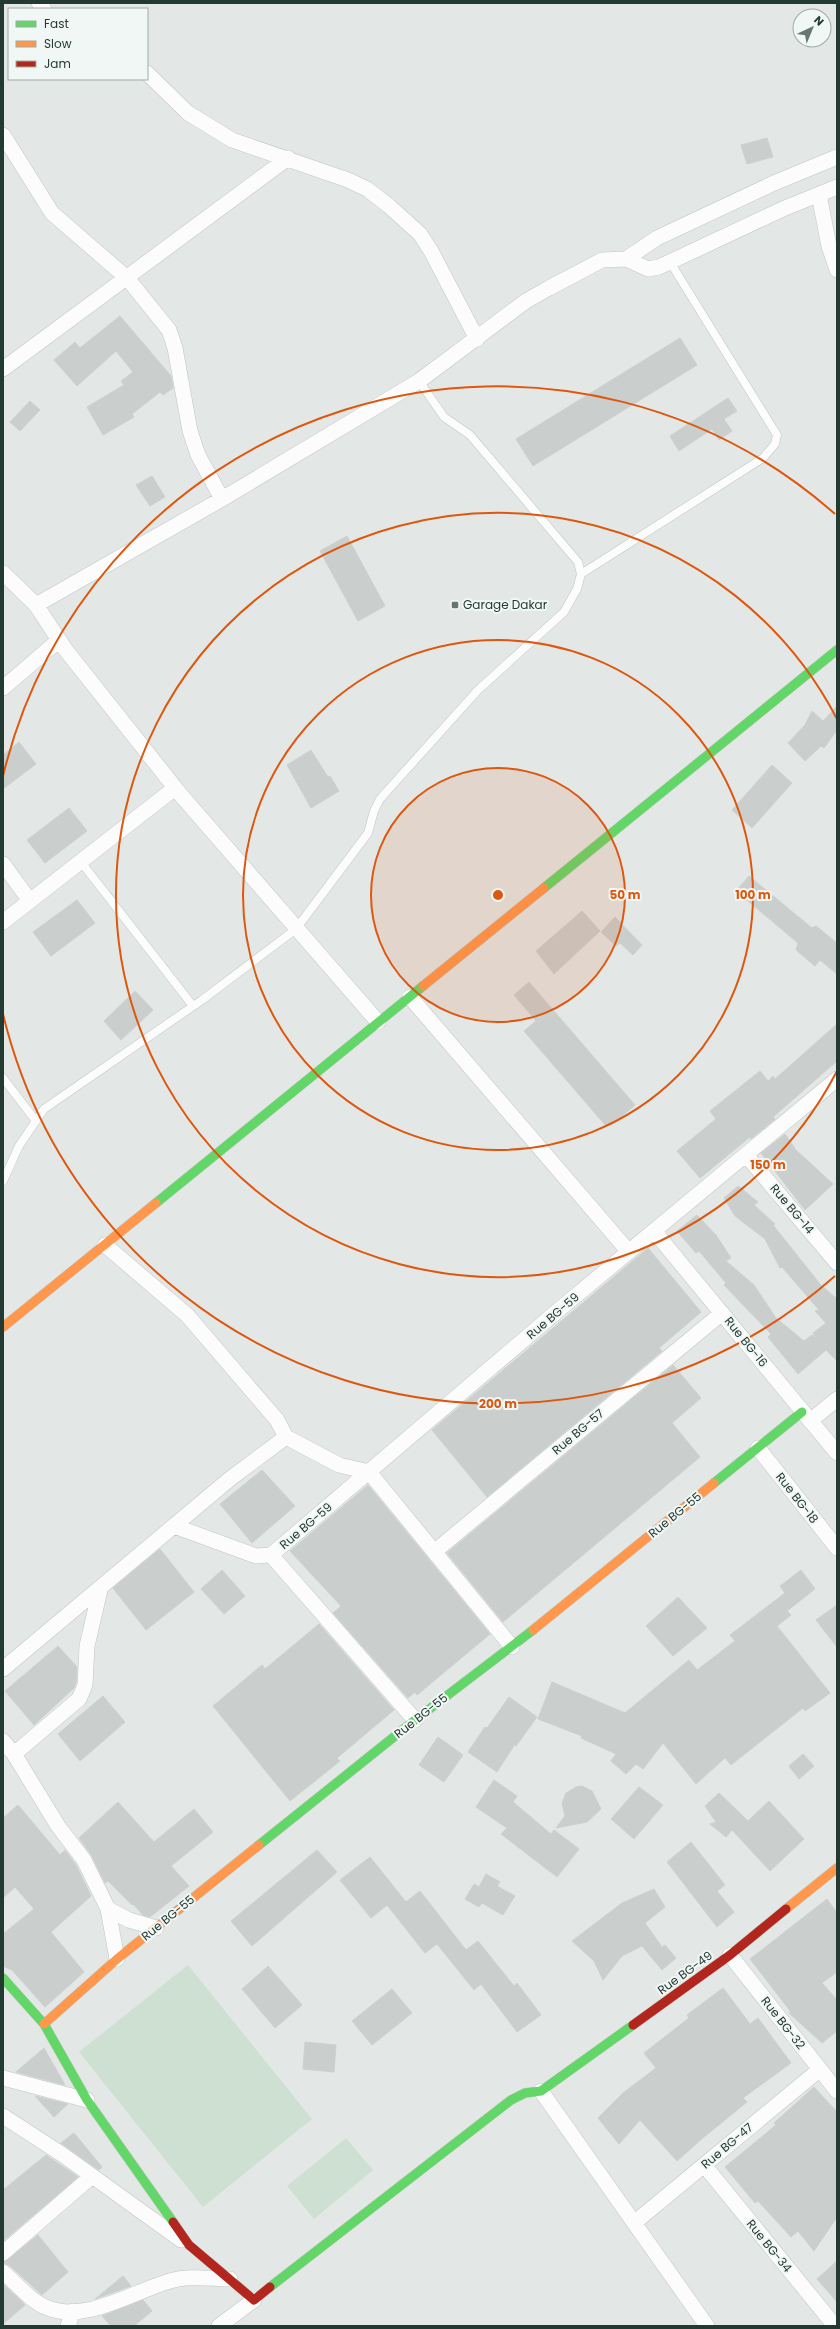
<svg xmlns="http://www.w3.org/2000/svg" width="840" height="2329" font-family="Poppins,sans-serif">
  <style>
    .green { fill: #cde0d2 }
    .building { fill: #cacfcd; stroke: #ccd1cf }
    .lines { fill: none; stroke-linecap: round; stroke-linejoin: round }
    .lane-casing { stroke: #c0c5c3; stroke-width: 9 }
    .street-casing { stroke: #c0c5c3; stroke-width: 16 }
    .fast-casing { stroke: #c0c6c3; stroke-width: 10 }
    .slow-casing { stroke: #c0c6c3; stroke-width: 10 }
    .jam-casing { stroke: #c0c6c3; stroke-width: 10 }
    .lane { stroke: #fbfcfb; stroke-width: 8 }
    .street { stroke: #fbfcfb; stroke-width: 15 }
    .fast { stroke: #63d668; stroke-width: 9 }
    .slow { stroke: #ff974d; stroke-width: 9 }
    .jam { stroke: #b3261e; stroke-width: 9 }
    .ring { fill: none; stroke: #de570e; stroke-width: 2 }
    .poi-dot { fill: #667771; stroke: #f1f7f4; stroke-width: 1.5 }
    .labels { text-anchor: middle; stroke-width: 4; stroke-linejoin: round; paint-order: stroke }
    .poi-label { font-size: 12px; fill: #233a32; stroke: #f1f7f4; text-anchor: start }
    .street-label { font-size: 12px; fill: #233a32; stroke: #f1f7f4 }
    .centre { fill: #de570e; stroke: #f1f7f4; stroke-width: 2 }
    .ring-label { font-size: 12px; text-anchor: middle; font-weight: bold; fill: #de570e; stroke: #f1f7f4; stroke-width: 4; stroke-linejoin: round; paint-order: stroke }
  </style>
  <rect width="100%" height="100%" fill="#e3e8e6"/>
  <path class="green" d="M188 1965 312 2119 203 2207 79 2052Z
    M346 2138 373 2170 314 2219 287 2186Z"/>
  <path class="building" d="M767 138 773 157 747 164 741 145Z
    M120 316 171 376 173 388 163 395 160 392 132 414 134 417 103 435 87 407 124 385 121 381 133 372 116 351 77 386 54 360 75 342 80 348Z
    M680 338 697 365 533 466 516 439Z
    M728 398 737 411 724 419 732 431 719 440 712 429 679 451 670 436Z
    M30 401 40 410 20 431 10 422Z
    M152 476 165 497 150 506 136 485Z
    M347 536 385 606 358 621 320 551Z
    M837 706V730L824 748 821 746 805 761 788 743 805 725 812 711 823 721Z
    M19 742 36 764 3 789V755Z
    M311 750 328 777 330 776 339 791 311 808 287 765Z
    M772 765 792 783 752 828 732 810Z
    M69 808 87 831 45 863 27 840Z
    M749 876 812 928 816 926 837 943V974L820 960 815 966 796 950 798 943 736 891Z
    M77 900 95 923 51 956 33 932Z
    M582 911 600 931 554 974 536 951Z
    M615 917 642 945 633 955 620 943 616 946 601 932Z
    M529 982 635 1105 612 1125 606 1126 524 1031 536 1021 514 995Z
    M135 991 153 1010 121 1040 104 1021Z
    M837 1024V1061L773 1117 775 1119 751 1139 750 1137 700 1178 677 1151 716 1119 710 1111 760 1071 768 1081 773 1076 775 1079Z
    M785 1134 796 1150 833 1184 805 1210 761 1153Z
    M738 1186 758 1202 754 1205 775 1224 773 1225 820 1284 837 1299V1361L826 1350 798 1374 768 1337 771 1334 724 1285 726 1283 699 1251 696 1253 677 1231 697 1215 716 1235 731 1258 726 1261 754 1285 776 1318 804 1341 812 1335 816 1338 813 1333 826 1323 815 1311 819 1310 782 1267 780 1268 765 1239 735 1216 724 1198Z
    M648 1248 701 1312 659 1348 662 1351 487 1497 432 1430Z
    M673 1365 701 1398 672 1423 700 1457 503 1622 447 1553Z
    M262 1470 295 1506 252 1543 220 1504Z
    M368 1485 490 1634 417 1695 415 1692 408 1698 333 1613 341 1606 290 1551Z
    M160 1549 194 1592 146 1630 113 1588Z
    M222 1570 245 1596 224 1614 201 1589Z
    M801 1570 815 1589 787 1611 791 1615 777 1626 830 1693 805 1711 803 1708 731 1765 725 1758 696 1784 663 1743 643 1769 636 1764 626 1774 611 1761 616 1754 581 1738 582 1736 538 1719 552 1682 625 1713 689 1660 697 1670 735 1641 730 1635 785 1593 780 1586Z
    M678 1597 707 1628 673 1656 646 1626Z
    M837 1605V1647L816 1620Z
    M319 1624 394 1710 337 1758 340 1761 290 1801 213 1706 262 1665 265 1669Z
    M58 1646 77 1667 76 1683 74 1688 34 1725 5 1691Z
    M103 1696 125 1722 80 1761 58 1734Z
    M509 1697 537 1717 516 1746 515 1744 497 1772 468 1752 485 1727 487 1728Z
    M438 1737 463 1755 444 1782 419 1765Z
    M803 1754 814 1766 799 1779 789 1766Z
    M494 1780 517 1796 513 1802 551 1834 554 1830 579 1849 557 1877 501 1834 507 1828 476 1807Z
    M582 1786 592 1791 601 1809 587 1822 556 1828 565 1816 562 1803 566 1793 576 1787Z
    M639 1787 663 1805 634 1839 611 1819Z
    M719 1793 748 1821 769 1801 804 1839 770 1871 732 1830 726 1837 710 1824 716 1822 705 1806Z
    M118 1802 154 1842 194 1809 213 1832 171 1866 189 1886 150 1917 143 1915 133 1904 132 1905 108 1881 105 1883 92 1856 79 1838Z
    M18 1805 60 1855 65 1850 76 1865 91 1896 51 1932 84 1972 45 2007 12 1970 3 1966V1934L34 1909 15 1887 3 1898V1818Z
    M691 1842 725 1885 717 1891 734 1912 717 1927 667 1862Z
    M317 1850 337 1872 252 1946 231 1921Z
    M370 1857 406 1902 420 1891 466 1950 478 1941 514 1986 517 1983 541 2015 517 2032 481 1984 474 1990 437 1944 425 1953 387 1905 371 1918 340 1880Z
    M486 1874 500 1882 497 1886 515 1896 503 1915 482 1903 479 1907 465 1899 474 1884 479 1887Z
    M654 1889 665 1907 645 1923 662 1947 665 1945 676 1958 662 1970 642 1946 622 1956 603 1980 594 1961 572 1941 622 1903Z
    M827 1899 837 1913V1972L822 1983 837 2000V2031L822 2043 789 2013 791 2012 750 1959Z
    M268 1966 302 2005 275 2028 242 1989Z
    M723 1988 750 2024 758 2018 791 2063 743 2098 747 2102 704 2137 677 2161 640 2120 619 2144 598 2118 623 2093 656 2068 644 2053 689 2018 687 2015Z
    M392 1989 412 2013 372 2045 352 2021Z
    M305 2042 336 2045 334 2072 303 2069Z
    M44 2048 65 2085 16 2072Z
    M814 2087 837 2112V2217L814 2251 798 2231 791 2237 758 2201 755 2203 725 2167 776 2125 774 2123Z
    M35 2096 68 2104 54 2117Z
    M74 2133 102 2167 99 2170 61 2143Z
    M46 2155 78 2177 3 2241V2190Z
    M38 2235 68 2272 42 2295 9 2265 3 2263Z
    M837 2261V2302L817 2279Z
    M123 2276 131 2286 95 2299Z
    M3 2284 25 2305 3 2324Z
    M143 2300 152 2311 134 2326H111L102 2316Z"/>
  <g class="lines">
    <defs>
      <path id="lane" d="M581 574 763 458 775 444 777 435 670 262
        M81 862 193 1006
        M3 1078 36 1121
        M3 1181 19 1146 44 1109 202 1000 296 929 368 833 374 811 380 799 478 690 564 612 577 589 581 574 578 562 470 435 444 417 419 381"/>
      <path id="street" d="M39 3 44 9
        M147 73 188 113 232 140 348 180 367 189 389 206 420 234 431 251 477 339
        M3 135 52 213 127 278 169 330 175 348 190 431 198 455 222 499
        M819 195 829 246 837 270
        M626 259 657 238 774 183 837 157
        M3 369 288 158
        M3 573 36 605 65 649 180 794 378 1022
        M36 605 222 499 419 381 526 301 549 288 602 260 626 259 648 269 659 267 785 208 837 187
        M3 688 59 640
        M3 864 30 901
        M3 922 175 788
        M410 997 629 1252
        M746 1155 837 1263
        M654 1231 837 1453
        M105 1245 187 1315 277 1420 286 1437 339 1465 369 1472 512 1647
        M810 1421 837 1399
        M758 1448 837 1548
        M174 1526 256 1556 271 1555
        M434 1552 722 1313
        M271 1555 561 1308 837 1079
        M271 1555 415 1720
        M100 1590 87 1646 85 1685 79 1699 14 1754 58 1826 84 1860 108 1909 117 1959
        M3 1669 231 1478 286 1437
        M3 1741 14 1754
        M108 1909 129 1920 156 1928
        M730 1955 837 2091
        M3 2078 87 2100
        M541 2091 707 2326
        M3 2116 63 2155 181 2240
        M704 2165 835 2326
        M634 2223 819 2070
        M3 2253 91 2177
        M3 2272C16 2283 31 2302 48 2308 86 2323 134 2291 170 2281 189 2275 211 2279 230 2279
        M68 2326 73 2311
        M219 2326 254 2300"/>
      <path id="fast" d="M544 888 837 650
        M156 1203 423 986
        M714 1483 802 1412
        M259 1845 415 1720 533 1630
        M3 1978 44 2024 87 2100 173 2222
        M270 2287 511 2100 525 2093 541 2091 633 2025"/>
      <path id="slow" d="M423 986 544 888
        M3 1327 156 1203
        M533 1630 714 1483
        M786 1909 837 1868
        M44 2024 117 1959 259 1845"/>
      <path id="jam" d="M633 2025 730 1955 786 1909
        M173 2222 189 2245 254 2300 270 2287"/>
    </defs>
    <use href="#lane" class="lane-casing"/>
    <use href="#street" class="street-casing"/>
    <use href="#fast" class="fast-casing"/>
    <use href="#slow" class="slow-casing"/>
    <use href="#jam" class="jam-casing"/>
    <use href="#lane" class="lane"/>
    <use href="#street" class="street"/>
    <use href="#fast" class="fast"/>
    <use href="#slow" class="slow"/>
    <use href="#jam" class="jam"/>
  </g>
  <circle cx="498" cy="895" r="127" fill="#de570e" fill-opacity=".12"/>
  <g class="ring">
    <circle cx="498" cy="895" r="127"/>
    <circle cx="498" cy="895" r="255"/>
    <path d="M837 1071A382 382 0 1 1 837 719"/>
    <path d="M835 1276A509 509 0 0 1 3 1014M3 776A509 509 0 0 1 835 514"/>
  </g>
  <rect class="poi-dot" x="451" y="601" width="8" height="8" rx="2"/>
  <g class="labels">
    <g class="poi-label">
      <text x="463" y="609">Garage Dakar</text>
    </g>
    <g class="street-label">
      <text transform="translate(792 1209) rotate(50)" y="4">Rue BG-14</text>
      <text transform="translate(553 1316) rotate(-40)" y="4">Rue BG-59</text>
      <text transform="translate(746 1342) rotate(51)" y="4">Rue BG-16</text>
      <text transform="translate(578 1432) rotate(-40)" y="4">Rue BG-57</text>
      <text transform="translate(797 1498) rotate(52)" y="4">Rue BG-18</text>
      <text transform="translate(675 1515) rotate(-39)" y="4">Rue BG-55</text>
      <text transform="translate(306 1526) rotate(-40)" y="4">Rue BG-59</text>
      <text transform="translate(421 1716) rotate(-38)" y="4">Rue BG-55</text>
      <text transform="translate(168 1918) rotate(-39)" y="4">Rue BG-55</text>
      <text transform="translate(685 1973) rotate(-36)" y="4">Rue BG-49</text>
      <text transform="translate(783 2023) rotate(52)" y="4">Rue BG-32</text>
      <text transform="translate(727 2146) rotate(-40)" y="4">Rue BG-47</text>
      <text transform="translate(769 2246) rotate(51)" y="4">Rue BG-34</text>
    </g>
  </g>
  <circle cx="498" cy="895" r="6" class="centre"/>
  <g class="ring-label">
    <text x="625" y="899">50 m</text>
    <text x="753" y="899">100 m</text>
    <text x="768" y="1169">150 m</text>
    <text x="498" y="1408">200 m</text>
  </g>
  <rect width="840" height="2329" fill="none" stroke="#233a32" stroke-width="8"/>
  <rect x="8" y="8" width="140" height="72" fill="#f1f7f4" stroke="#9faba6"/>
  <rect x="16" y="21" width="20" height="6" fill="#63d668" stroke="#9faba6"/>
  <text x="44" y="28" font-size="12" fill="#233a32">Fast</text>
  <rect x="16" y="41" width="20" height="6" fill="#ff974d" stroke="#9faba6"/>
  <text x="44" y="48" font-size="12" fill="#233a32">Slow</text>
  <rect x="16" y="61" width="20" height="6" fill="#b3261e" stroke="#9faba6"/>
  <text x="44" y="68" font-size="12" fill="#233a32">Jam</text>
  <g transform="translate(812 28) rotate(44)"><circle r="19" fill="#f1f7f4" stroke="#9faba6"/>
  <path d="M0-3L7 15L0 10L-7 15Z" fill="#667771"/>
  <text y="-6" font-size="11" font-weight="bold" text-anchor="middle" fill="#233a32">N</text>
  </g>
</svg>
